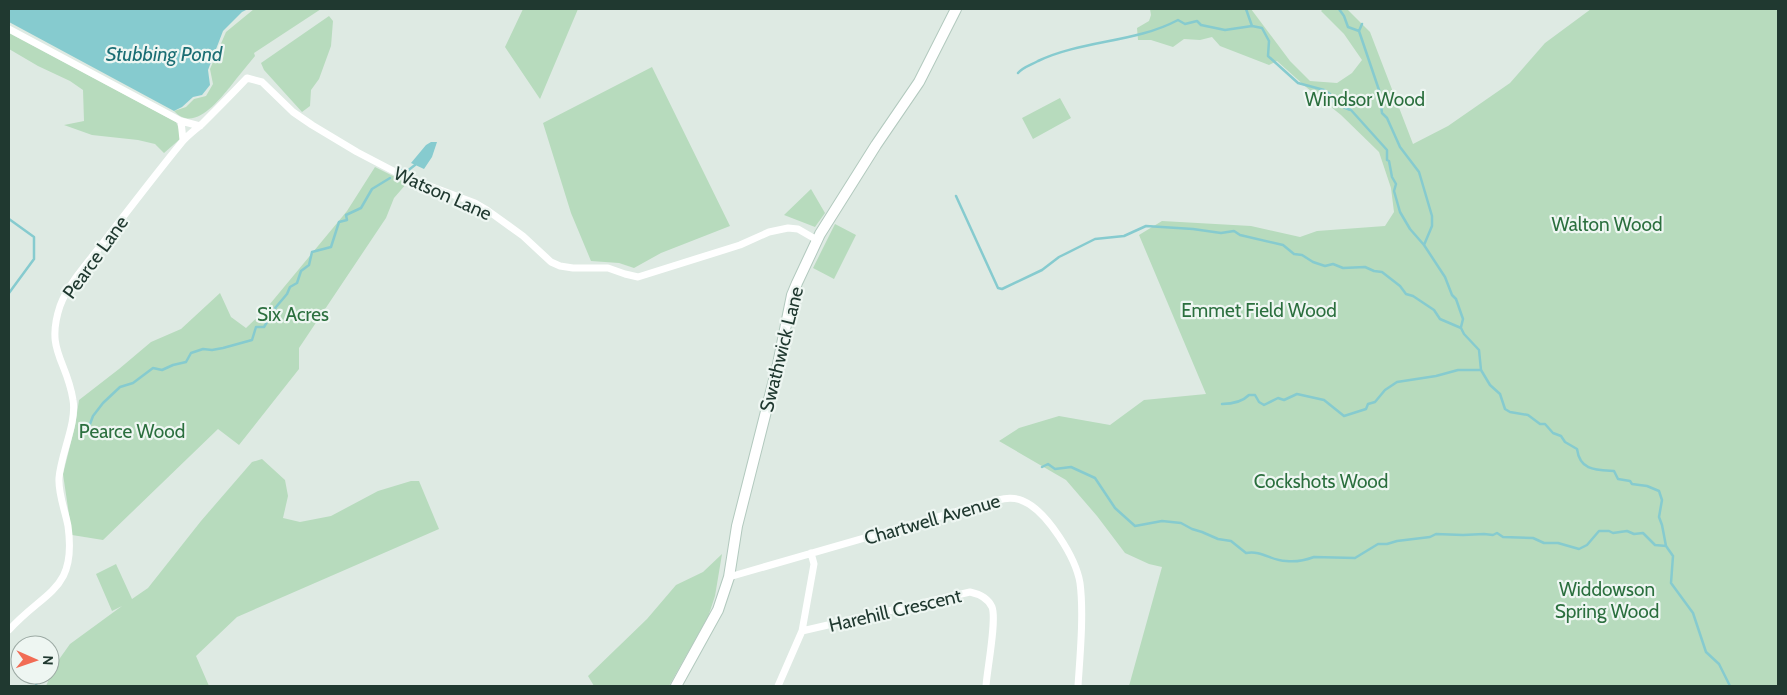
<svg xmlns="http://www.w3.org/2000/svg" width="1787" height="695" font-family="Cabin,sans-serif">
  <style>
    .green { fill: #b7dbbd }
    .water { fill: #86cbcf }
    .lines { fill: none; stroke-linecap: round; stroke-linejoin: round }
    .stream { stroke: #86cbcf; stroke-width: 2.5 }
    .secondary-casing { stroke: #b2c9be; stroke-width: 12 }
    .street { stroke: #fff; stroke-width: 7 }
    .secondary { stroke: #fff; stroke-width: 10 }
    .labels { text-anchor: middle; stroke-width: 4.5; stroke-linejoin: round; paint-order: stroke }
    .park-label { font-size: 19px; fill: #2b6f3e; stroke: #eef6f2 }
    .street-label { font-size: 19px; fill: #203930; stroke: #eef6f2 }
    .water-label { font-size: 20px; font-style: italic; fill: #1b6e74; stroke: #eef6f2 }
  </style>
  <rect width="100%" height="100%" fill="#deeae3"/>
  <path class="green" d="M254 9H321L254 53 255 56C247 66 238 76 230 87 218 101 194 133 174 111L186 107 194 99 206 96 213 84 210 69 226 32Z
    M523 9H578L540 99 505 47Z
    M1150 9H1251L1290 61 1310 81 1337 83 1352 73 1362 60 1344 34 1321 11 1323 9H1347L1370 32 1413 144 1448 126 1510 83 1545 43 1591 9H1778V686H1129L1162 567 1149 564 1125 553 1097 516 1066 480 999 441 1019 428 1059 416 1110 425 1144 400 1206 394 1139 235 1162 221 1251 226 1300 237 1317 231 1385 226 1394 212 1391 188 1379 152 1341 115 1306 87 1277 61 1269 65 1220 46 1212 37 1200 40 1184 39 1173 47 1151 40H1138L1137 28 1149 21 1151 15Z
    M329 16 333 21 331 46 319 79 311 90 310 106 302 112 264 70 261 63Z
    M9 33 176 122 179 129 180 139 164 153 155 144 138 140 92 135 64 125 84 121 83 90 70 81 38 66 9 49Z
    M652 67 730 226 661 253 634 268 619 263 591 261 571 213 543 123Z
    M1060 98 1071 118 1033 139 1022 118Z
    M375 167 407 183 394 198 386 218 299 348V369L239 445 218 429 103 540 72 535 63 474 75 426 79 400 119 369 151 342 181 329 220 293 231 317 246 328 265 310 347 211Z
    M811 189 825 213 815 227 784 215Z
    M835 224 856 235 834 279 813 268Z
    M262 459 285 480 288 496 283 518 300 522 331 516 378 491 411 481H419L439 529 237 617 196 656 209 686H46L55 665 70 644 122 606 112 611 96 574 116 564 132 599 148 588 201 521 252 462Z
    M722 554 715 596 708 617 669 686H594L588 676 647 619 676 585 703 572Z"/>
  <path class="water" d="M9 9H248L242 12 223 31 208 70 210 85 202 95 193 97 182 107 174 111 9 22Z
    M431 142H437L432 157 424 169 411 163 426 145Z"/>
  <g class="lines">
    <path class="stream" d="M1246 9 1252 26
      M1339 9 1344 16 1348 27 1359 31 1379 90 1382 113 1387 118 1400 147 1419 172 1432 216V226L1424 245
      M1359 31 1362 24
      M1018 73C1023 67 1031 65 1038 61 1082 40 1135 43 1178 20L1185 24 1197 21 1201 25 1225 30 1252 26 1262 28 1269 41 1268 56 1298 83 1324 90 1330 94 1332 101C1339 103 1344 109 1351 110L1387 150V160L1389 161 1392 177 1396 184 1394 191 1400 212 1410 229 1424 245 1445 277 1452 295 1456 299 1463 319 1461 327
      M401 170 406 172 415 165
      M956 196 998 288 1002 289 1042 270 1059 257 1095 239 1124 236 1146 226 1193 229 1221 233 1234 231 1240 235 1283 245 1294 254 1302 255 1313 262 1325 266 1333 264 1343 268 1365 267 1374 271 1382 272 1400 286 1406 294 1413 296 1434 310 1440 319 1461 328 1464 334 1479 350 1481 370 1490 385 1500 394 1505 409 1510 412 1528 415 1540 424H1545L1553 433 1561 436 1565 442 1577 449C1580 471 1596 470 1614 471L1618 479 1630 481 1632 484 1647 486 1659 491 1662 500 1659 517 1662 525 1666 546 1673 556 1671 583 1693 613 1706 652 1719 664 1730 686
      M9 219 34 237V259L9 293
      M1222 404C1232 404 1242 402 1249 395H1255L1259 402 1264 405 1278 398 1284 400 1297 394 1324 400 1344 416 1366 409 1368 404 1375 402 1385 390 1397 382 1436 376 1458 370H1481
      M87 432 93 416 103 403 120 387 133 383 153 368 162 370 173 365 186 362 191 353 203 349 212 350 223 348 252 340 256 327H264L276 307 287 294 290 287 297 283 301 271 309 265 312 252 331 247 339 222 347 220 346 215 361 208 372 189 390 178
      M1042 467 1048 464 1055 469 1071 467 1095 478 1115 508 1135 526 1162 521 1181 523 1192 529 1202 532 1218 539 1231 541 1246 553C1262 550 1271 561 1286 561 1294 562 1306 560 1314 557L1355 558 1378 544H1387L1397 541 1430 537 1436 534 1463 535 1484 534 1493 535 1497 533 1503 537 1533 538 1544 543H1558L1579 549 1587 545 1599 531H1609L1613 533 1627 531 1634 534 1643 533 1655 545 1666 546
      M36 686 37 675"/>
    <defs>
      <path id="secondary" d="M676 686 718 610 729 577 737 526 778 364 792 295 797 283 820 234 876 145 919 82 956 9"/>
    </defs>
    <use href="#secondary" class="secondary-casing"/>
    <path class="street" d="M9 29 181 121 200 126
      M181 121 183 140
      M729 577 993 501C1003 499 1013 496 1023 501 1047 511 1076 558 1080 583 1084 613 1080 656 1078 686
      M9 630C45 590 77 591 68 526 65 510 58 494 59 478 61 453 77 423 73 400 67 360 45 351 60 306 68 284 89 261 103 243 129 209 155 175 182 142 188 135 195 130 202 124 217 109 232 94 247 78L262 82 293 112 312 125 357 152 403 176 475 203 487 210 523 236 551 262 560 266 573 268H608L625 274 638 277 740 245 769 232 788 228 798 229 817 240
      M802 631 970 592C979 594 988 598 992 607 997 620 987 670 986 686
      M778 686 802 631 814 564 811 553"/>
    <use href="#secondary" class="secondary"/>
  </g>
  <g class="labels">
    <g class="park-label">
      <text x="1365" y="106">Windsor Wood</text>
      <text x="1607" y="231">Walton Wood</text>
      <text x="1259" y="317">Emmet Field Wood</text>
      <text x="293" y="321">Six Acres</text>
      <text x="132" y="438">Pearce Wood</text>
      <text x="1321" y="488">Cockshots Wood</text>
      <text x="1607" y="596">Widdowson<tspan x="1607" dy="22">Spring Wood</tspan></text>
    </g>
    <g class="street-label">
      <text transform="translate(443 193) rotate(24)" y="7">Watson Lane</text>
      <text transform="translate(95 257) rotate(-54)" y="7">Pearce Lane</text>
      <text transform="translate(781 349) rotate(-76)" y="7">Swathwick Lane</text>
      <text transform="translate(932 519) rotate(-16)" y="7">Chartwell Avenue</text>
      <text transform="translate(895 610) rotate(-13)" y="7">Harehill Crescent</text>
    </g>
    <g class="water-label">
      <text x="164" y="61">Stubbing Pond</text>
    </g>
  </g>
  <rect width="1787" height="695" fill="none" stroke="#203930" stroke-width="20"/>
  <g transform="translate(35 660) rotate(92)"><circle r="24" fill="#eef6f2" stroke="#9caaa4"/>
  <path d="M0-4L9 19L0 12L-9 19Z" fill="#f16c55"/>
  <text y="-8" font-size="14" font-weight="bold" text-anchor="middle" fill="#203930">N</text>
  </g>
</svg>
